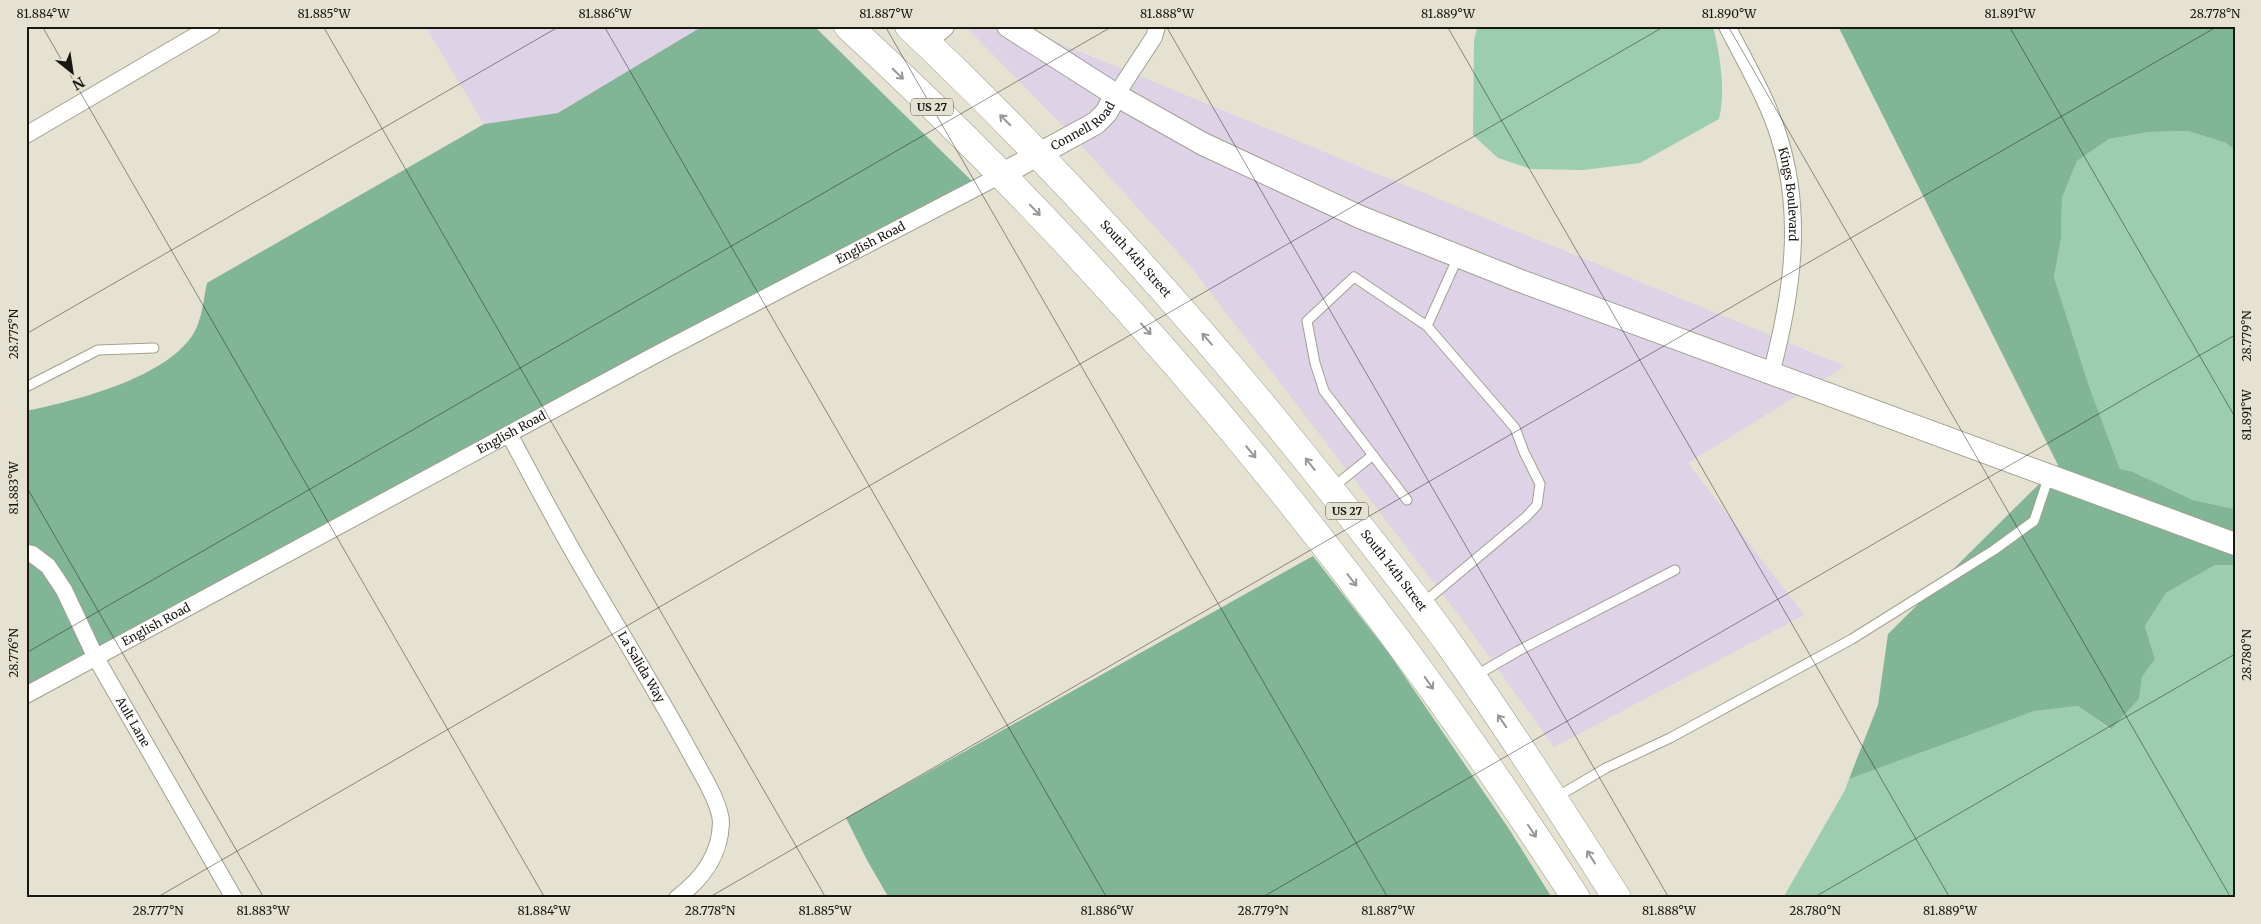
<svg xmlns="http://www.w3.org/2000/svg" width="2261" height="924" font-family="Merriweather,serif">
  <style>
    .commercial { fill: #ded2e6 }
    .green { fill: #9ccdaf }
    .forest { fill: #80b595 }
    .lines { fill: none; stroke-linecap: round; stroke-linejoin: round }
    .lane-casing { stroke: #a3a090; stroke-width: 11 }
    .street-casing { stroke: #a3a090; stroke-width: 18 }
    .secondary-casing { stroke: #a3a090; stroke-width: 24 }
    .highway-casing { stroke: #a3a090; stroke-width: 29 }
    .lane { stroke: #fff; stroke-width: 9 }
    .street { stroke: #fff; stroke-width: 16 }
    .secondary { stroke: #fff; stroke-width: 22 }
    .highway { stroke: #fff; stroke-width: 28 }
    .oneway { stroke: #979794 }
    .ticks { fill: none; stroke: #181711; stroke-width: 1; stroke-opacity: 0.45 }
    .labels { text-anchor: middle; stroke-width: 4; stroke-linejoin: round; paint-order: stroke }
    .shield { fill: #e5e2d1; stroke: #56544b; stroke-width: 1 }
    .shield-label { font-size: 11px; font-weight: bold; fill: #181711 }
    .street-label { font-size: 12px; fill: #181711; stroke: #e5e2d1 }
    .neatline { fill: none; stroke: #181711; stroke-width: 2 }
    .ticks-label { font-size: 12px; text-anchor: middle; fill: #181711 }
  </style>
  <rect width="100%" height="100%" fill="#e5e2d1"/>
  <path class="commercial" d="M425 26H703L558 113 484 124Z
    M965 26H990L1104 98 1090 115 1066 129Z
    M1037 34 1845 366 1820 382 1520 271 1362 208 1270 167 1120 88Z
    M1120 108 1800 394 1688 463 1804 615 1554 747 1467 626 1190 266 1080 144Z"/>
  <path class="green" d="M1478 26H1713C1720 56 1726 90 1719 119L1640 163 1583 170 1531 169 1498 158 1473 135 1474 40Z
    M2188 131 2226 143 2235 150V509L2193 500 2131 471 2120 469 2089 386 2054 277 2061 239 2062 198 2077 161 2109 139 2149 132Z
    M2215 565H2235V898H1783L1845 790 1849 779 2035 711 2078 706 2110 729 2139 699 2142 677 2155 659 2145 626 2166 593Z"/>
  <path class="forest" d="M703 26H814L973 182 26 697V411C75 401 180 375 198 324 203 311 204 296 207 283L484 124 558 113Z
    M1838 26H2235V150L2226 143 2188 131 2149 132 2109 139 2077 161 2062 198 2061 239 2054 277 2089 386 2120 469 2131 471 2193 500 2235 509V535L2055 468 2058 465Z
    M2041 482 2235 554V565H2215L2166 593 2145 626 2155 659 2142 677 2139 699 2111 729 2078 706 2035 711 1849 779 1878 705 1888 634Z
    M1313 556 1388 652 1509 829 1552 898H889L868 862 846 818Z"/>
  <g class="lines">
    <defs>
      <path id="lane" d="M26 387 98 350 154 348
        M1332 488 1373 455
        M1407 500 1324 391 1315 363 1307 321 1354 277 1427 326
        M1422 604 1526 517 1537 505 1540 484 1524 452 1515 428 1427 326 1458 257
        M1475 676 1518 651 1675 570
        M1555 798 1606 768 1670 738 1852 639 1994 550 2034 521 2049 476"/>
      <g id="street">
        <path id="s1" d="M1727 26C1745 62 1767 98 1779 137 1804 216 1792 295 1771 374"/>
        <path d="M1116 95 1154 37 1157 26"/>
        <path d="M26 135 212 26"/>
        <path id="s2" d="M509 434C533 478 556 523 582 567 618 629 656 690 691 754 700 771 721 804 721 823 720 856 702 879 677 898"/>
        <path id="s3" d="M26 553 32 554 48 566 64 590 96 658 234 898"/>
        <path id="s4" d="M26 695 655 355 1001 175"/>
      </g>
      <g id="secondary">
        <path d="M1008 26 1116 95 1203 144 1360 217 1518 280 2235 544"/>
        <path d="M925 41 943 26"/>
        <path id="s5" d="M1001 175 1096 123 1106 113 1116 95"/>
      </g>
      <g id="highway">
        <path d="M848 26C1128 283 1369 579 1576 898"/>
        <path id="s6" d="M909 26C1067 176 1212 338 1345 508 1381 554 1418 600 1452 648 1509 729 1563 813 1617 898"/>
      </g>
    </defs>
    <use href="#lane" class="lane-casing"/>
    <use href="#street" class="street-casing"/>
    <use href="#secondary" class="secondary-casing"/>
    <use href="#highway" class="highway-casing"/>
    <use href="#lane" class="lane"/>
    <use href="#street" class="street"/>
    <use href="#secondary" class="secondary"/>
    <use href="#highway" class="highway"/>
  </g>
  <defs><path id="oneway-shaft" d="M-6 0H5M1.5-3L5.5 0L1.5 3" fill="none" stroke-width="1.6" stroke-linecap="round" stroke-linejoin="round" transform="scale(1.25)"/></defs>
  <g class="oneway">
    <use href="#oneway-shaft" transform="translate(898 74) rotate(44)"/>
    <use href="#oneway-shaft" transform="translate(1005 120) rotate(-135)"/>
    <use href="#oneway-shaft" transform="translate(1035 210) rotate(46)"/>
    <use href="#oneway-shaft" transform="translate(1146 329) rotate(48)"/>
    <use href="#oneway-shaft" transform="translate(1207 339) rotate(-131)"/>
    <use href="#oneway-shaft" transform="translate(1251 452) rotate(50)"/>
    <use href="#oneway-shaft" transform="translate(1310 464) rotate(-128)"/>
    <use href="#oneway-shaft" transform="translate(1352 580) rotate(52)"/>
    <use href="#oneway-shaft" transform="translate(1429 683) rotate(55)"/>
    <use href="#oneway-shaft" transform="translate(1502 721) rotate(-125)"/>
    <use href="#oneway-shaft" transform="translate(1532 831) rotate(56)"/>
    <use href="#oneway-shaft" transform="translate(1591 857) rotate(-122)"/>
  </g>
  <path class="ticks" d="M42 26 545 898M323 26 826 898M604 26 1107 898M885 26 1388 898M1166 26 1669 898M1447 26 1950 898M1728 26 2231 898M2009 26 2235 417M26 334 560 26M26 486 264 898M26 653 1113 26M156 898 1665 26M708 898 2218 26M1261 898 2235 335M1813 898 2235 654"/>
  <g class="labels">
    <g class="shield">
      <rect x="911" y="98.5" width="42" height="17" rx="4"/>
      <rect x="1326" y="502.5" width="42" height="17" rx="4"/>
    </g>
    <g class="shield-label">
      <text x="932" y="111">US 27</text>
      <text x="1347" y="515">US 27</text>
    </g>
    <g class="street-label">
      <text dy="4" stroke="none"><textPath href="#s5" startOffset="96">Connell Road</textPath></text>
      <text dy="4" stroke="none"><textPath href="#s1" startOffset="181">Kings Boulevard</textPath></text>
      <text dy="4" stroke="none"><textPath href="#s4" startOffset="958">English Road</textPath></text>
      <text dy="4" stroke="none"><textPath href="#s6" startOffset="325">South 14th Street</textPath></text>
      <text dy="4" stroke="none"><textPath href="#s4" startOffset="552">English Road</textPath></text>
      <text dy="4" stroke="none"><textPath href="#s6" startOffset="730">South 14th Street</textPath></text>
      <text dy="4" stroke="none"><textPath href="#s4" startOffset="148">English Road</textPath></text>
      <text dy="4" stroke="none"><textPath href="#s2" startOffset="268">La Salida Way</textPath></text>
      <text dy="4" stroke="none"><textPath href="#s3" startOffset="204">Ault Lane</textPath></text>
    </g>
  </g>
  <rect width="2261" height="924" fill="none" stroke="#e5e2d1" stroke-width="55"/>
  <g transform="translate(72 72) rotate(150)" stroke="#e5e2d1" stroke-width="4" paint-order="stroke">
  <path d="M0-4L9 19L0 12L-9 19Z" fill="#181711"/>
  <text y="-8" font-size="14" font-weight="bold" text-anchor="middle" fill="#181711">N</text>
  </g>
  <rect x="28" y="28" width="2206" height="868" class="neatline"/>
  <g class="ticks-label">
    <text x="43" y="18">81.884°W</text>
    <text x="324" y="18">81.885°W</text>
    <text x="605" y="18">81.886°W</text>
    <text x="886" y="18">81.887°W</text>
    <text x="1167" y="18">81.888°W</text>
    <text x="1448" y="18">81.889°W</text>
    <text x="1729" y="18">81.890°W</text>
    <text x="2010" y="18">81.891°W</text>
    <text x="2215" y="18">28.778°N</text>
    <text transform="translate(14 334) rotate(-90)" y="4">28.775°N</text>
    <text transform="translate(2247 336) rotate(-90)" y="4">28.779°N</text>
    <text transform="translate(2247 415) rotate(-90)" y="4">81.891°W</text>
    <text transform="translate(14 488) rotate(-90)" y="4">81.883°W</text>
    <text transform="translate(14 653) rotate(-90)" y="4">28.776°N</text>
    <text transform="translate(2247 655) rotate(-90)" y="4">28.780°N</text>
    <text x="158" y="915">28.777°N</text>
    <text x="263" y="915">81.883°W</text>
    <text x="544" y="915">81.884°W</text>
    <text x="710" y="915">28.778°N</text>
    <text x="825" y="915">81.885°W</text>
    <text x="1107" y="915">81.886°W</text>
    <text x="1263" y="915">28.779°N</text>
    <text x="1388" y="915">81.887°W</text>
    <text x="1669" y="915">81.888°W</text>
    <text x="1815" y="915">28.780°N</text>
    <text x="1950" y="915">81.889°W</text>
  </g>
</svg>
